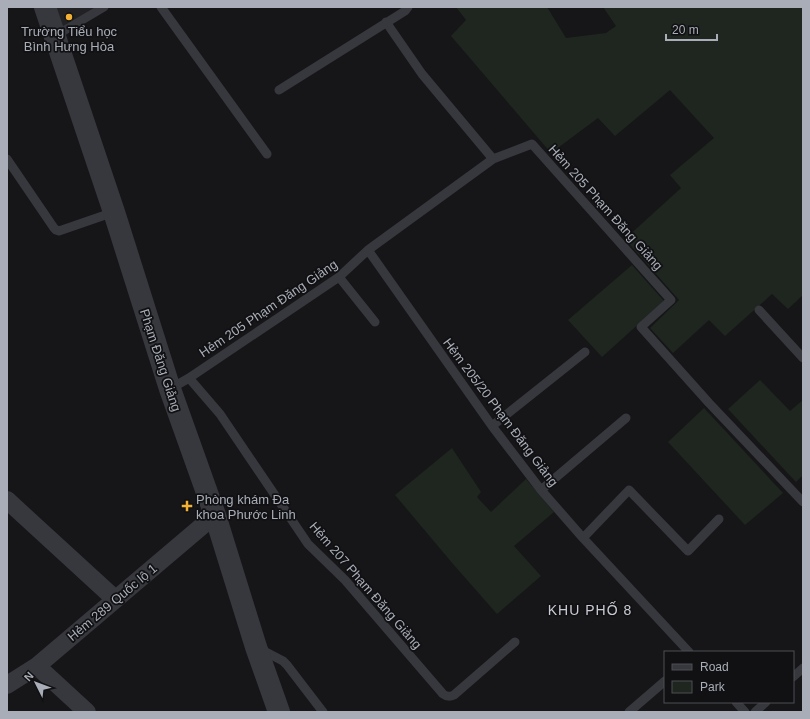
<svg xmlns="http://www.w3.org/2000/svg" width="810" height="719" font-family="Helvetica,sans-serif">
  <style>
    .built { fill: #222225 }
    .green { fill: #1e261f }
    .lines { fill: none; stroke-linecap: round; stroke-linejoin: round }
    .service { stroke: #37383d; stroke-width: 9 }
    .minor { stroke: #37383d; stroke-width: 18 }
    .tertiary { stroke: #37383d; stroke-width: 22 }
    .poi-dot { fill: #f2b134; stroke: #111113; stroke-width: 1.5 }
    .labels { text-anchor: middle; stroke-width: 3.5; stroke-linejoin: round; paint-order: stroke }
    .poi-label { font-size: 13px; fill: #a8adb8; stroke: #111113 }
    .street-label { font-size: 13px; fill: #a8adb8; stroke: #111113 }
    .neighbourhood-label { font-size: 14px; letter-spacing: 1px; fill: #c9ccd4; stroke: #111113 }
  </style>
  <rect width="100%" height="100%" fill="#161618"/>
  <path class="built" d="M56 7H95L63 28Z"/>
  <path class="green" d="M456 7H547L566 38 606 33 616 26 603 7H803V295L788 309 772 294 725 336 709 320 673 353 650 328 679 300 625 239 681 188 670 175 714 138 670 90 615 136 598 118 551 153 451 36 466 20Z
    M632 265 664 301 602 357 568 320Z
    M760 380 790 411 803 400V475L796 482 728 409Z
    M704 408 783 493 745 525 668 442Z
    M452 448 481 492 477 497 491 512 526 479 554 512 514 546 541 576 497 614 453 564 395 495Z"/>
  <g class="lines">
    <path class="service" d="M161 7 267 154
      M386 22 422 74 493 159
      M55 36 104 7
      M279 90 405 11 408 7
      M7 159 54 228 56 230 59 231 114 212
      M368 250 492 426 541 490 583 538 689 652
      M339 277 375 322
      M759 310 803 358
      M189 378 220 414 308 544 345 580 443 694C447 697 450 697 454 695L515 642
      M170 389 189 378 339 277 368 250 493 159 532 144 671 300 641 327 709 403 803 502
      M492 426 585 352
      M541 490 626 418
      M583 538 629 490 688 551 719 519
      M260 649 283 661 287 665 323 712
      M793 677 803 668
      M736 702 745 712
      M629 712 665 681
      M755 712 766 702"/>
    <path class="minor" d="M7 500 115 599
      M37 666 87 712
      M7 685 37 666 215 515"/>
    <path class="tertiary" d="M45 7 114 212 170 389 215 515 256 647 279 712"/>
  </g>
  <g class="poi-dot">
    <circle cx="69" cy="17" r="4"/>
    <path d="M185 500h4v4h4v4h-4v4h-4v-4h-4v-4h4z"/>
  </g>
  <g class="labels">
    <g class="poi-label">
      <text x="69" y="36">Trường Tiểu học<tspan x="69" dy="15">Bình Hưng Hòa</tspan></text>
      <text x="196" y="504" text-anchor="start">Phòng khám Đa<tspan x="196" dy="15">khoa Phước Linh</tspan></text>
    </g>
    <g class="street-label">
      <text transform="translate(606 207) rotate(48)" y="5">Hẻm 205 Phạm Đăng Giảng</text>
      <text transform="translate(268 308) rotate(-34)" y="5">Hẻm 205 Phạm Đăng Giảng</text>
      <text transform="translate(161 360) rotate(72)" y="5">Phạm Đăng Giảng</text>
      <text transform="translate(501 412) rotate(53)" y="5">Hẻm 205/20 Phạm Đăng Giảng</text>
      <text transform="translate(366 585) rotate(49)" y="5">Hẻm 207 Phạm Đăng Giảng</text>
      <text transform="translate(112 602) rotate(-40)" y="5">Hẻm 289 Quốc lộ 1</text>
    </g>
    <g class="neighbourhood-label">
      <text x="590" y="615">KHU PHỐ 8</text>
    </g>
  </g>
  <rect width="810" height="719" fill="none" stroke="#a8adb8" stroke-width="16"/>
  <rect x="664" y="651" width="130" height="52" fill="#111113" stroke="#4d4f55"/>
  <rect x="672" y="664" width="20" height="6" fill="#37383d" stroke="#4d4f55"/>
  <text x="700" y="671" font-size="12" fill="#a8adb8">Road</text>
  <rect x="672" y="681" width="20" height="12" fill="#1e261f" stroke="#4d4f55"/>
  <text x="700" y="691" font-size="12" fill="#a8adb8">Park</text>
  <g transform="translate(36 683) rotate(312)" stroke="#111113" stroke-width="3" paint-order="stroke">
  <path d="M0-3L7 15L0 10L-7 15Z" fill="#a8adb8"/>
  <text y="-6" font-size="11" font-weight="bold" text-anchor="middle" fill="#a8adb8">N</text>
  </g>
  <path d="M666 34v6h51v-6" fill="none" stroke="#a8adb8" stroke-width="2"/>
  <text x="672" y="34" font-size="12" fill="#a8adb8" stroke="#111113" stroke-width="3" paint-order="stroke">20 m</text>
</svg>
